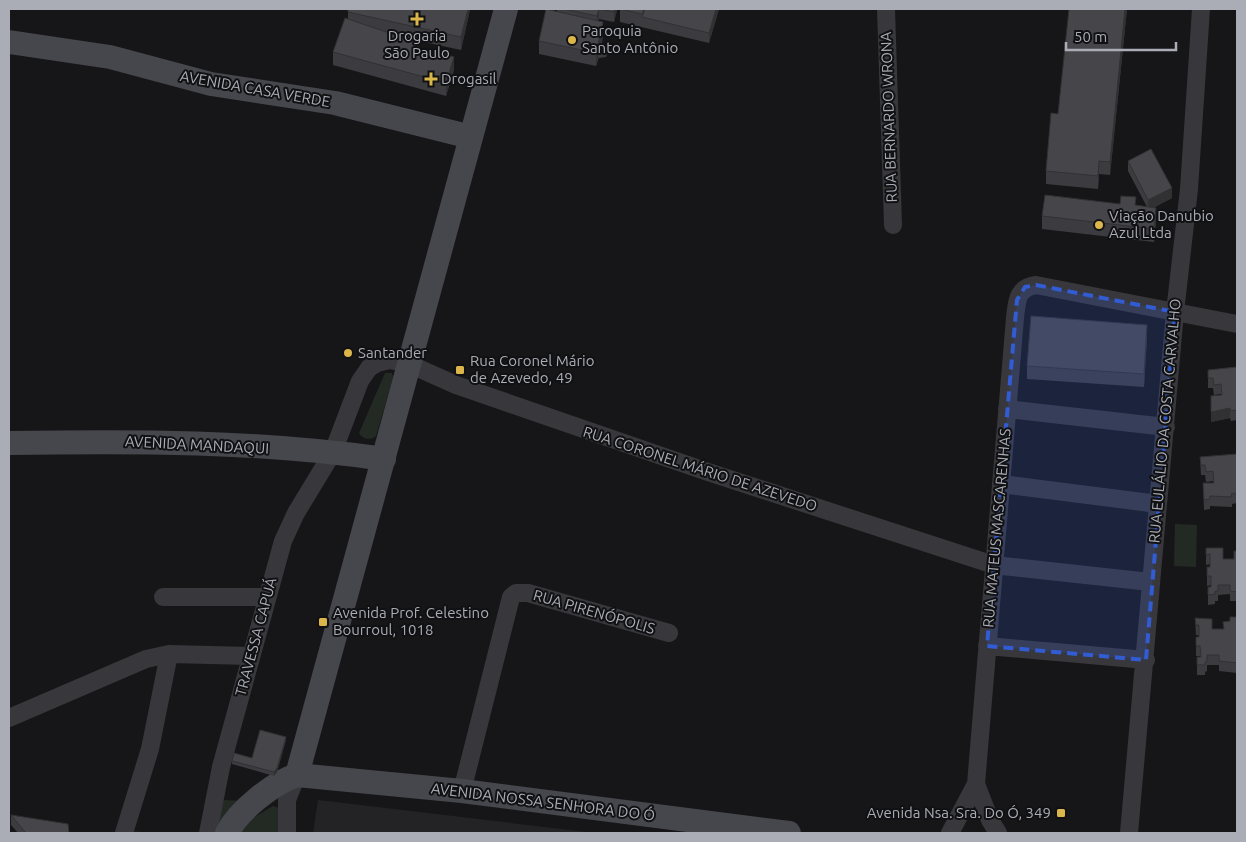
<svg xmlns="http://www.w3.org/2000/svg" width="1246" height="842" font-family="Ubuntu,sans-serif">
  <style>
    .built { fill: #232225 }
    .green { fill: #232a24 }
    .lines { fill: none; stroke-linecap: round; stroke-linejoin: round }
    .street { stroke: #38383c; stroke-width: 18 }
    .secondary { stroke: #46474c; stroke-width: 24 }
    .wall { fill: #3c3c40 }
    .shaded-wall { fill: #313134 }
    .building { fill: #46464a; stroke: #313134 }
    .marked { fill: #325cd3; fill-opacity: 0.2; stroke: #325cd3; stroke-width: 4; stroke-dasharray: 10 6; stroke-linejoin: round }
    .poi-dot { fill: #dbb74b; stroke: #111113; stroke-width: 2 }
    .labels { text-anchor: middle; stroke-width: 4; stroke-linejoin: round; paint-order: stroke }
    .poi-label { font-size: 15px; fill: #aaadb6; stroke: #111113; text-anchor: start }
    .street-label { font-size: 15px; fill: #aaadb6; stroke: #111113 }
  </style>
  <rect width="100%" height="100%" fill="#161618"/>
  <path class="built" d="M318 800 595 833H313Z"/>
  <path class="green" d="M385 373H392L393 378 376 436C371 441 362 439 359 433Z
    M1175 524 1197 525 1196 567 1174 566Z
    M221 800 249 801 213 833Z
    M273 806 282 809V833H236L239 826Z"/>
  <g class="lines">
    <path class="street" d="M886 9 893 225
      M1007 409 1166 427
      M1001 484 1158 504
      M163 597H266
      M987 646 1146 660
      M9 718 146 659 169 654 251 656
      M976 784 990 820 998 833
      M462 791 511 597 516 593H528L669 633
      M124 833 150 749 169 654
      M208 833 221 767 283 541 296 513 333 452 360 381 369 368 377 363 390 360 409 364 456 385 708 472 994 565 1150 582
      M287 833V800L297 775
      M950 833 976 784 1015 318C1017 300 1017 288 1036 285L1237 324
      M1129 833 1175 312 1189 189 1201 9"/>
    <path class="secondary" d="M9 42 110 57 211 84 335 103 471 137
      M9 443C134 441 260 441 384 459
      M297 775 506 9
      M227 833C238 811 273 783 297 775L462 791 789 833"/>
  </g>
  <path class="wall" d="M348 9H470L461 50 401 37 419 49 454 70 446 96 333 65V52L348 19Z
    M557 9H617L614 22 599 19 598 21 603 35 602 43 608 51 606 57 599 58V57L596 66 539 54V41L557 12Z
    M620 9H719L709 43 620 22Z
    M1127 9 1110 175 1099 174 1098 189 1046 184V171L1058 114Z
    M1128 161 1172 198 1153 208 1156 221 1154 242 1042 229V216L1120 204 1147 207 1128 171Z
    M1147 338 1144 387 1027 379V366Z
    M1237 367V420L1231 421 1230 418 1211 422V396L1221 395V394L1214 395 1213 388H1208V370Z
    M1237 454V503L1232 504V507L1210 506V509L1204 510 1203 483H1213V481L1206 482 1205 475H1201L1200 457Z
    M1206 548 1223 559H1234L1237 551V601H1230V594L1218 595V601H1215V604L1208 605V587H1211V585L1207 586V567H1210V564L1206 565Z
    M1237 617V673L1219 671V665H1207V671L1205 672V675H1197V657H1200V656H1196V637H1199V635H1196L1195 618 1212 629H1223L1230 621Z
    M286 740 277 772 274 776 232 764V761L252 758Z
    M11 815 69 833H18L11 825Z"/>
  <path class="shaded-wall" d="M468 9H470V10L461 50V37Z
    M599 9V19L597 26V16Z
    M615 9H617V11L614 22V12Z
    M716 9H719L709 43V33Z
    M1125 9H1127L1110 175V162Z
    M603 22V35L596 66V53Z
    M454 57V70L446 96V83Z
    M1099 161V174L1098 189V176Z
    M1172 188V198L1148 210V200Z
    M1156 208V221L1154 242V229Z
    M1147 325V338L1144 387V374Z
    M1230 408V418L1211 422V412Z
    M286 737V740L277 772 274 776V772Z"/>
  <path class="building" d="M348 9H468L461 37 348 12Z
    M546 9 603 22 596 53 539 41Z
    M564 9H615L614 12 599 9 597 16Z
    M620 9H644L642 14Z
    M645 9H716L709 33 642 17Z
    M1069 9H1125L1110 162 1099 161 1098 176 1046 171 1051 113 1058 114Z
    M345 18 419 43 417 49 440 55V52L454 57 446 83 333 52Z
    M601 43 608 47 606 53 599 54Z
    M1151 149 1172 188 1148 200 1128 161Z
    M1045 195 1120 204 1121 196 1136 197 1135 205 1156 208 1154 229 1042 216Z
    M1031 316 1147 325 1144 374 1027 366Z
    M1237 367V410L1231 411 1230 408 1211 412V396L1222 395 1221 384 1214 385 1213 378H1208V370Z
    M1237 454V493L1231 494 1232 497 1210 496V499L1204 500 1203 483H1214L1213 471 1206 472 1205 465H1201L1200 457Z
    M1206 548H1223V559H1234V551H1237V592L1230 591V585H1218V591H1215V594L1208 595V587H1211V576H1207V567H1210V554L1206 555Z
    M1230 617H1237V663L1219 661V655H1207V661L1205 662V665H1197V657H1201L1200 646H1196V637H1199V625H1196L1195 618 1212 619V629H1224L1223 622 1230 621Z
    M260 730 286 737 277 768 274 772 232 761 234 753 252 758Z
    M11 815 68 824 69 833H26Z
    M133 832 148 833H133Z"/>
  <path class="marked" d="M1036 285 1175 312 1146 660 987 646 1017 300 1025 287Z"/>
  <g class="poi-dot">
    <path d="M414.5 11.5h5v5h5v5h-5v5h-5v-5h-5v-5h5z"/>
    <circle cx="572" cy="40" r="5"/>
    <path d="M428.5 71.5h5v5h5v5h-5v5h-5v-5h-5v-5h5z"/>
    <circle cx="1099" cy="225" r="5"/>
    <circle cx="348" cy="353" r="5"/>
    <rect x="455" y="365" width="10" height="10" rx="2.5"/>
    <rect x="318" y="617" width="10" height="10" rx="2.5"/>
    <rect x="1056" y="808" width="10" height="10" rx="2.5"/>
  </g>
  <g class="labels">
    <g class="poi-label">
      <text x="582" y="36">Paroquia<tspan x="582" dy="17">Santo Antônio</tspan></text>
      <text x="417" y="41" text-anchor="middle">Drogaria<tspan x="417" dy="17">São Paulo</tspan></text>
      <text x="441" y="84">Drogasil</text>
      <text x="1109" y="221">Viação Danubio<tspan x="1109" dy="17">Azul Ltda</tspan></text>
      <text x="358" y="358">Santander</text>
      <text x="470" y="366">Rua Coronel Mário<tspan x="470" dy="17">de Azevedo, 49</tspan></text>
      <text x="333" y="618">Avenida Prof. Celestino<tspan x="333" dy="17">Bourroul, 1018</tspan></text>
      <text x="1051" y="818" text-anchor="end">Avenida Nsa. Sra. Do Ó, 349</text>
    </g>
    <g class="street-label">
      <text transform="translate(255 89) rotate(10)" y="5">AVENIDA CASA VERDE</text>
      <text transform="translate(889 117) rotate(-92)" y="5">RUA BERNARDO WRONA</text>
      <text transform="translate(1165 421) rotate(-85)" y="5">RUA EULÁLIO DA COSTA CARVALHO</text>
      <text transform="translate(197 445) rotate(3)" y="5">AVENIDA MANDAQUI</text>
      <text transform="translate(700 469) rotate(18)" y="5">RUA CORONEL MÁRIO DE AZEVEDO</text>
      <text transform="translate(997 528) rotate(-85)" y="5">RUA MATEUS MASCARENHAS</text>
      <text transform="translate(594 612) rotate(16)" y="5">RUA PIRENÓPOLIS</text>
      <text transform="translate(256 637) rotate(-75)" y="5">TRAVESSA CAPUÁ</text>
      <text transform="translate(543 802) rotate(7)" y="5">AVENIDA NOSSA SENHORA DO Ó</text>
    </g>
  </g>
  <rect width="1246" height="842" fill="none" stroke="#aaadb6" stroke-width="20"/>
  <path d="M1066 42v8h110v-8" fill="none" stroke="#aaadb6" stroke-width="2.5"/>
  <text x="1074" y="42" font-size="15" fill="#aaadb6" stroke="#111113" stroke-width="4" paint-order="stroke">50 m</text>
</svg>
